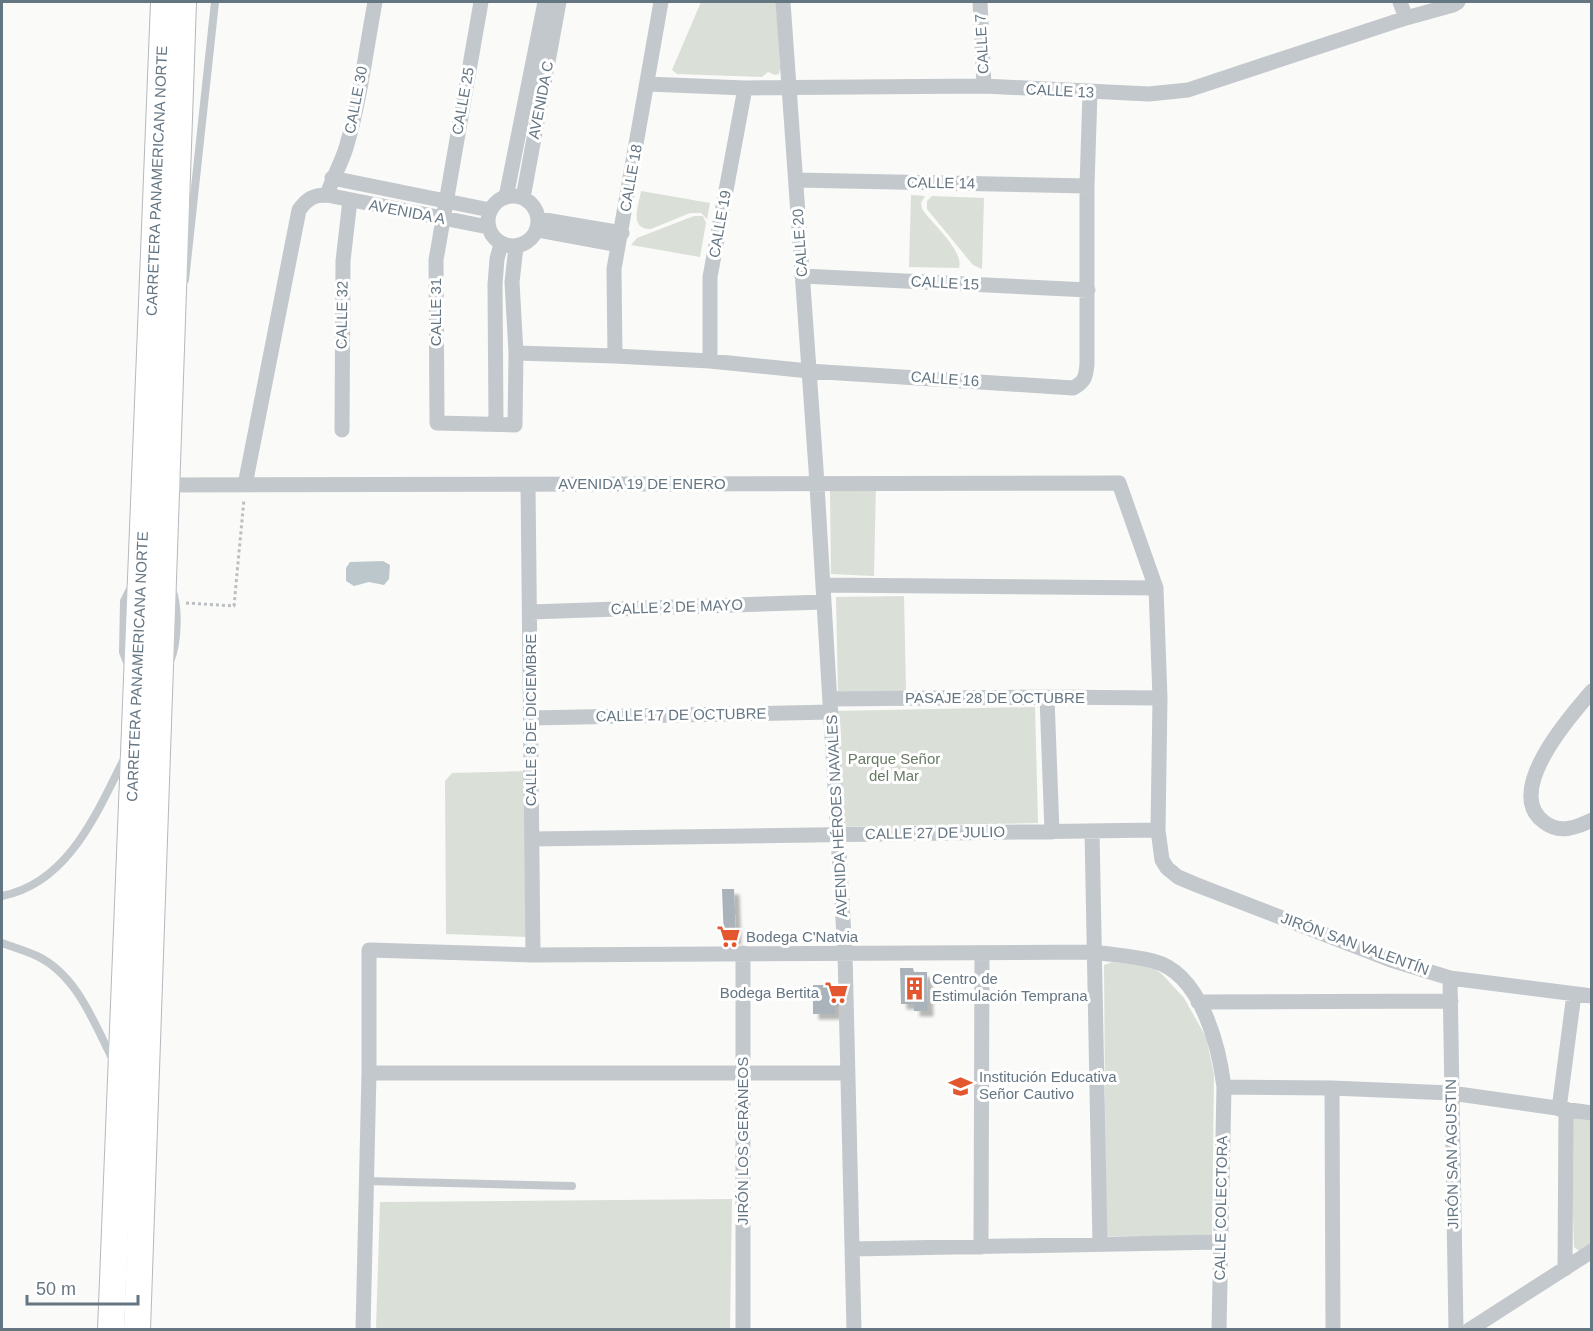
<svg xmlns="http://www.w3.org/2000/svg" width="1593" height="1331" font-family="Helvetica,sans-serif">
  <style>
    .green { fill: #dadfd7 }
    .water { fill: #bbc7cb }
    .building { fill: #aab3b9; filter: url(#shadow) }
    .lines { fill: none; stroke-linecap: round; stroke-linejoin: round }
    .trunk-casing { stroke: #b4b9bd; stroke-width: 28 }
    .path { stroke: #bbbfc2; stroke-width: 3; stroke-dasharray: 3 3; stroke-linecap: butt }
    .service { stroke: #c3c8cc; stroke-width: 8 }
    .minor { stroke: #c3c8cc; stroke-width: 15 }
    .trunk { stroke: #fff; stroke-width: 26 }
    .labels { text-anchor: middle; stroke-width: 6; stroke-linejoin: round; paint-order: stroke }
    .street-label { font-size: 15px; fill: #657683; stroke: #fff }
    .park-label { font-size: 15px; fill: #687a64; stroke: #fff }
    .poi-label { font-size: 15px; fill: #657683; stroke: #fff; text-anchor: start }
  </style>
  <defs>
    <filter id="shadow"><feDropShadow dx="5.5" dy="5.5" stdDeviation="1.5" flood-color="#0004"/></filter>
  </defs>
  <rect width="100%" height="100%" fill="#fafaf8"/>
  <path class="green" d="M701 2H776L780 69 779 74 775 75 768 72 762 77 677 74 672 70Z
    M641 191 710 203 707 219 701 213H690L651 229C628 230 639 205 641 191Z
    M911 195 925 196 921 203 922 209C932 224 964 250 959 268L909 267Z
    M932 196 984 198 982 269 973 265 927 209V201Z
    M694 216H703L706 223 700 257 631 245 637 238Z
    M876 482 874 576 831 574 830 490Z
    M904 596 906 691 838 692 836 597Z
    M1035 707 1038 823 837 827 835 711Z
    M527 771 528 937 446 934 445 781 452 773Z
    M1112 962 1149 966 1161 973 1184 998 1206 1037 1214 1074 1212 1236H1106L1104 965Z
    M1574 1114 1591 1115V1245L1579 1251 1574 1247 1570 1122Z
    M732 1199 730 1329H376L380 1202Z"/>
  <path class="water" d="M383 561 390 565 389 579 384 585 369 582 354 586 346 581V568L350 562Z"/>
  <path class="building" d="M722 889H734L736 939 724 940Z
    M900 968H913L914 972H927L928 1011H914V1004H901Z
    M813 985H841V1006H835V1014H813Z"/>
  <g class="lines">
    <defs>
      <g id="trunk">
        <path id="s1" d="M111 1330 164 2"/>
        <path d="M137 1330 183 2"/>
      </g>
    </defs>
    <use href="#trunk" class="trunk-casing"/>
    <path class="path" d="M186 603 234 606 244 499"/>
    <path class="service" d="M185 280 215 2
      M170 662C178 643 179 608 172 589
      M128 665 123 652 124 601 131 587
      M2 896C69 883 97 812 125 757
      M2 943C13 947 26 951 37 956 77 975 94 1023 113 1060
      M366 1181 572 1186"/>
    <path class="minor" d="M481 2 436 260 437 423 515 425 516 353 512 282 516 247
      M783 2 816 469 845 953 854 1330
      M980 2 984 86
      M1400 2 1406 18
      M648 84 745 88 984 86 1149 94 1188 90 1406 18 1453 5 1458 2
      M332 178 490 210
      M796 180 1087 186
      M327 195C332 179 341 164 346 148 360 101 366 50 375 2
      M488 221a25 25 0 1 1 50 0a25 25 0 1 1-50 0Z
      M506 197 545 2
      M523 198 559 2
      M539 219 622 233
      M537 230 618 245
      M802 276 1088 290
      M516 353 615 356 710 361 809 371 1073 388C1085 382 1086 376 1087 364V186L1090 92
      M615 356 614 269 661 2
      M710 361V277L745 88
      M496 424 495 284 497 259 501 244
      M342 430 343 261 350 200
      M528 484 533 955
      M165 485 1119 483 1156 588 1160 698 1158 830 1162 860 1167 868 1178 877 1197 885 1391 960 1450 978 1592 996
      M245 485 299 210C307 199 313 195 327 195L488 227
      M823 585 1156 588
      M530 612 824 602
      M1592 691C1570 716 1503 792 1544 822 1559 834 1576 828 1592 820
      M1047 697 1052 832
      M830 699 1047 697 1160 698
      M531 718 831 712
      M1092 831 1100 1244
      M532 839 1158 830
      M743 953V1330
      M1450 978 1456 1330
      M1198 1002 1451 1001
      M369 1073H847
      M1224 1087 1332 1088 1451 1093 1592 1113
      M1332 1088 1333 1330
      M1559 1109 1574 994
      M981 1247 982 953
      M852 1249 1220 1242
      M1565 1269 1566 1109
      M363 1330 369 1073V950L533 955 1094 952C1113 955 1134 956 1153 961 1201 973 1219 1046 1224 1087L1219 1330
      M1469 1330 1592 1251"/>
    <use href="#trunk" class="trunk"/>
  </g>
  <defs>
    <symbol id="supermarket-bare" viewBox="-9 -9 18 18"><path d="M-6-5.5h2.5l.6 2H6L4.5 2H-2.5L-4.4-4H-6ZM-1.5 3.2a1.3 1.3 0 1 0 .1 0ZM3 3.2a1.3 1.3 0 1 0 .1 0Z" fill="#e4572e" stroke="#fff" stroke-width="2.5" paint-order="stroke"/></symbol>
    <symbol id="building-bare" viewBox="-9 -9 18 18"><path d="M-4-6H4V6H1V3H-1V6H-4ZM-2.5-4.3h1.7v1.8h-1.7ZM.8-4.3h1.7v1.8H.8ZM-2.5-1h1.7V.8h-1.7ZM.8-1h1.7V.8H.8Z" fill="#e4572e" stroke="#fff" stroke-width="2.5" paint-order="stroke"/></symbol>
    <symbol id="school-bare" viewBox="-9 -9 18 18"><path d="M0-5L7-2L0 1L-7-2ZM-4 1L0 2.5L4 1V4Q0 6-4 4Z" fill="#e4572e" stroke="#fff" stroke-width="2.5" paint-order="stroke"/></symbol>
  </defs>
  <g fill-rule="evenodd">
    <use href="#supermarket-bare" x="712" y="920" width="33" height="33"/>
    <use href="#building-bare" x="898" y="972" width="33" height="33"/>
    <use href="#supermarket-bare" x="820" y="976" width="33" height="33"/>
    <use href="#school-bare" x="944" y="1070" width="33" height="33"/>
  </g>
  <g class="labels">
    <g class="street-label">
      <text transform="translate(982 44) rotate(-93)" y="5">CALLE 7</text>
      <text transform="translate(1060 91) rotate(3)" y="5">CALLE 13</text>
      <text transform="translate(356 100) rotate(-79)" y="5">CALLE 30</text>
      <text transform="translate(541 100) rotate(-79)" y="5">AVENIDA C</text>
      <text transform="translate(463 101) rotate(-80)" y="5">CALLE 25</text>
      <text transform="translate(631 178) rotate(-80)" y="5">CALLE 18</text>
      <text dy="5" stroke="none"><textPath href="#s1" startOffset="1150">CARRETERA PANAMERICANA NORTE</textPath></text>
      <text transform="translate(941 183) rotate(1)" y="5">CALLE 14</text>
      <text transform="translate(407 212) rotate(11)" y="5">AVENIDA A</text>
      <text transform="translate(720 224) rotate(-80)" y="5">CALLE 19</text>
      <text transform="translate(800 243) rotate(-94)" y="5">CALLE 20</text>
      <text transform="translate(945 283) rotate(3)" y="5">CALLE 15</text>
      <text transform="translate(436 312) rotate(-90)" y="5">CALLE 31</text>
      <text transform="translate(342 315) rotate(-89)" y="5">CALLE 32</text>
      <text transform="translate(945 379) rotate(4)" y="5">CALLE 16</text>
      <text x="642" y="489">AVENIDA 19 DE ENERO</text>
      <text transform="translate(677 607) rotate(-2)" y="5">CALLE 2 DE MAYO</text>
      <text dy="5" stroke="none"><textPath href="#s1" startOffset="664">CARRETERA PANAMERICANA NORTE</textPath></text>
      <text x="995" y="703">PASAJE 28 DE OCTUBRE</text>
      <text transform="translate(681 715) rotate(-1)" y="5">CALLE 17 DE OCTUBRE</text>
      <text transform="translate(531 720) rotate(-90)" y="5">CALLE 8 DE DICIEMBRE</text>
      <text transform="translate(837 816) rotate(-93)" y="5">AVENIDA HÉROES NAVALES</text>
      <text transform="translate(935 833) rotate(-1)" y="5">CALLE 27 DE JULIO</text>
      <text transform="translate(1355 944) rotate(20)" y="5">JIRÓN SAN VALENTÍN</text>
      <text transform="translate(743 1141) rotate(-90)" y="5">JIRÓN LOS GERANEOS</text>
      <text transform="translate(1452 1154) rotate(-91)" y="5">JIRÓN SAN AGUSTIN</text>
      <text transform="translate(1221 1208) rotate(-89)" y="5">CALLE COLECTORA</text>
    </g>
    <g class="park-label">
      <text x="894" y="764">Parque Señor<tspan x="894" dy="17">del Mar</tspan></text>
    </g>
    <g class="poi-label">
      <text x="746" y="942">Bodega C'Natvia</text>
      <text x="932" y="984">Centro de<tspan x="932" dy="17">Estimulación Temprana</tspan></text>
      <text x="819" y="998" text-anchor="end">Bodega Bertita</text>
      <text x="979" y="1082">Institución Educativa<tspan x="979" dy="17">Señor Cautivo</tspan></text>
    </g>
  </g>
  <rect width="1593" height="1331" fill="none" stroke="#657683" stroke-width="6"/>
  <path d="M27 1295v9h111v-9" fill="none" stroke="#657683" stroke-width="3"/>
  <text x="36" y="1295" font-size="18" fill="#657683" stroke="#ffffff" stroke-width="4.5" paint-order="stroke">50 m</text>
</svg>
